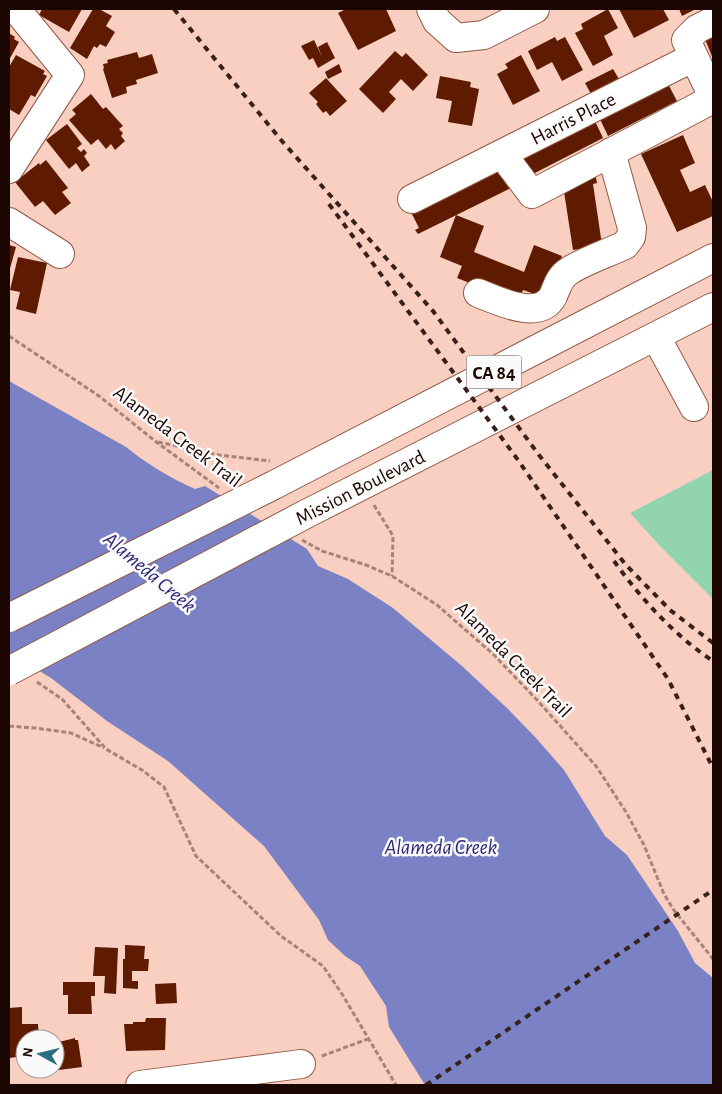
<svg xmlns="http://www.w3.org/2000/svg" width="722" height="1094" font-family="'Alegreya Sans',sans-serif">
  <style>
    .green { fill: #93d4b0 }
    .water { fill: #7b81c5 }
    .building { fill: #5e1b01 }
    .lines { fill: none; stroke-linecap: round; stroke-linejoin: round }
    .minor-casing { stroke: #935844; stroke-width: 30 }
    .major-casing { stroke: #935844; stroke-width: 30 }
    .path { stroke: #a6847a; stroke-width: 3; stroke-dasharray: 5 2.5; stroke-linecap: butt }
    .minor { stroke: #fff; stroke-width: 28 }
    .major { stroke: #fff; stroke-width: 28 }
    .rail { stroke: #39211b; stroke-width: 4; stroke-dasharray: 6 6; stroke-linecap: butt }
    .major-bridge-casing { stroke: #935844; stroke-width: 30; stroke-linecap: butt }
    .major-bridge { stroke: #fff; stroke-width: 28 }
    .labels { text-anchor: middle; stroke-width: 5; stroke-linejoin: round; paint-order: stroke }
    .shield { fill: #fafafa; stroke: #5f4f4c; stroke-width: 1 }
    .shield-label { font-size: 19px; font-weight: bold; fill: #1c0602 }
    .street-label { font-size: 20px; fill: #1c0602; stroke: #fafafa }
    .water-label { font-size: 21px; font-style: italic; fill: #2c2777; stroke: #fafafa }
  </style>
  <rect width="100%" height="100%" fill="#f8cfc1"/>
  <path class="green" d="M713 470V599L659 545 630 513Z"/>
  <path class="water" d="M9 381 126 447C147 464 170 478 195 489L205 486 307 549 318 566 348 579 393 608 462 666 508 709 536 738 564 770 605 836 627 855 678 931 695 963 713 978V1085H425L389 1027 386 1006 360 966 345 956 328 940 319 920 264 846 168 761 107 721 51 678 9 652Z"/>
  <path class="building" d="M42 9H82L69 32 39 15Z
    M93 9H99L112 16 106 26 115 32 106 47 100 44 97 48 94 46 87 59 70 48Z
    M346 9H386L396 31 358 50 338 13Z
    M608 9 618 28 604 36 613 55 593 66 575 33 583 29 581 24Z
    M619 9H663L669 20 634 38Z
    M679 9H696L682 16Z
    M713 30V59L703 34Z
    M9 33 15 37 14 39 19 42 9 60Z
    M555 37 557 41 565 37 583 70 562 81 552 62 537 70 528 51Z
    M314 40 322 57 318 47 327 42 335 58 318 68 313 58 309 60 301 46Z
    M395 51 402 57 406 53 428 75 413 91 401 79 389 92 396 99 383 113 359 89Z
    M137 52 139 58 152 54 158 73 136 80 137 84 126 87 127 93 112 98 103 69 104 68 103 64 108 63 107 60Z
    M16 55 45 71 43 74 47 76 35 97 31 95 19 115 9 109V67Z
    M521 55 540 91 513 105 497 74 508 68 505 64Z
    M339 64 342 72 328 79 325 72Z
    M613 69 619 79 591 94 585 83Z
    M440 76 471 82 470 87 479 89 472 126 448 122 452 101 436 98Z
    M326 78 347 101 330 116 326 111 323 113 316 104 318 102 309 93Z
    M667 82 677 101 608 136 599 117Z
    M91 94 103 109 106 107 123 126 119 129 123 133 121 136 125 141 115 150 111 144 106 149 98 139 91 145 69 120 76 114 72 110Z
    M594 119 603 138 531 175 522 156Z
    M67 124 82 144 77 148 81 152 84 149 87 153 84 156 90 165 82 172 76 163 69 169 46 140Z
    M683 135 695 163 680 170 690 192 705 185 713 202V216L677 232 641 154Z
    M46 160 68 188 62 192 71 203 55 215 43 201 35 207 15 182 39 163 40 165Z
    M499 167 513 187 418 234 415 230 419 228 411 212Z
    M595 173 597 183 593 184 602 245 573 250 563 185Z
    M456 215 484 226 474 252 524 272 534 245 562 256 546 298 523 290 518 302 457 278 462 266 440 257Z
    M9 245 16 247 9 272Z
    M18 257 47 263 36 314 16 309 20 292 10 290Z
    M125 945 145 946 144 959H149L148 971H132V981H138V989L123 988V959H125Z
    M95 947 118 948 116 994 104 993 105 976H93Z
    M63 982H95V996H91L92 1014H68V995H63Z
    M176 983 177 1003 156 1004 155 984Z
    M22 1007V1024H38L39 1039H25V1060L17 1061V1057L9 1058V1008Z
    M146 1018H166L165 1050 126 1051 124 1024H133V1022H145Z
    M75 1038V1040H78L82 1067 59 1070 55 1043Z"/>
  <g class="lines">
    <defs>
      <path id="minor" d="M431 9 437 21 456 38 484 35 535 9
        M694 57 686 40 697 29 713 21
        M502 154 532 194 713 99
        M9 169 70 75 16 9
        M412 199 694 57 713 97
        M9 222 60 254
        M478 293C497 300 539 322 553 296 557 287 559 277 569 271 584 261 608 253 625 245L631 237 632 228 611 152
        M656 337 694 407
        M140 1085 301 1064"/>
      <path id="major" d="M274 485 713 258
        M306 514 713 307"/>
    </defs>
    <use href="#minor" class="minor-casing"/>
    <use href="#major" class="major-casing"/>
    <path class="path" d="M9 336 99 396 155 441 219 488
      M158 442 219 455 270 461
      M374 505 393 536 392 576
      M302 540 322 551 366 565 392 576 437 605 493 654 537 700 596 766 626 812 644 845 664 894 673 909 713 959
      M37 682 62 699 106 749 142 770 164 787 196 856 281 936 323 966 342 994 396 1085
      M9 726 35 728 71 733 104 748
      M322 1056 368 1039"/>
    <use href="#minor" class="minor"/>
    <use href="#major" class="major"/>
    <path class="rail" d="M174 9 281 140 433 311 539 455 626 565 670 610 713 643
      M329 204 518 460 668 679 713 768
      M614 561C642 600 674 635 713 661
      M426 1085 713 890"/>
    <defs>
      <path id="major-bridge" d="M9 618 274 485
        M9 671 306 514"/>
    </defs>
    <use href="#major-bridge" class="major-bridge-casing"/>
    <use href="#major-bridge" class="major-bridge"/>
  </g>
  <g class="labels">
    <rect class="shield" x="466.5" y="355.5" width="55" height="33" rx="4"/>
    <g class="shield-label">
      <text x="494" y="379">CA 84</text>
    </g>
    <g class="street-label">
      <text transform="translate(573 118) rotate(-27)" y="7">Harris Place</text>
      <text transform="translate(178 436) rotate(37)" y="7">Alameda Creek Trail</text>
      <text transform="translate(360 487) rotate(-27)" y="7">Mission Boulevard</text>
      <text transform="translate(514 659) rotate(45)" y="7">Alameda Creek Trail</text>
    </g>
    <g class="water-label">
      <text transform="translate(150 572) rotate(40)" y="7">Alameda Creek</text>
      <text x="441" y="854">Alameda Creek</text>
    </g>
  </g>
  <rect width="722" height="1094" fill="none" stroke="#1c0602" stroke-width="20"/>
  <g transform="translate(40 1054) rotate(278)"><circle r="24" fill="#fafafa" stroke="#a19897"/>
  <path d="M0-4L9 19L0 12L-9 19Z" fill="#2b6e80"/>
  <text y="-8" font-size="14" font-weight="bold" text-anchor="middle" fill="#1c0602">N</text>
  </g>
</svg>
